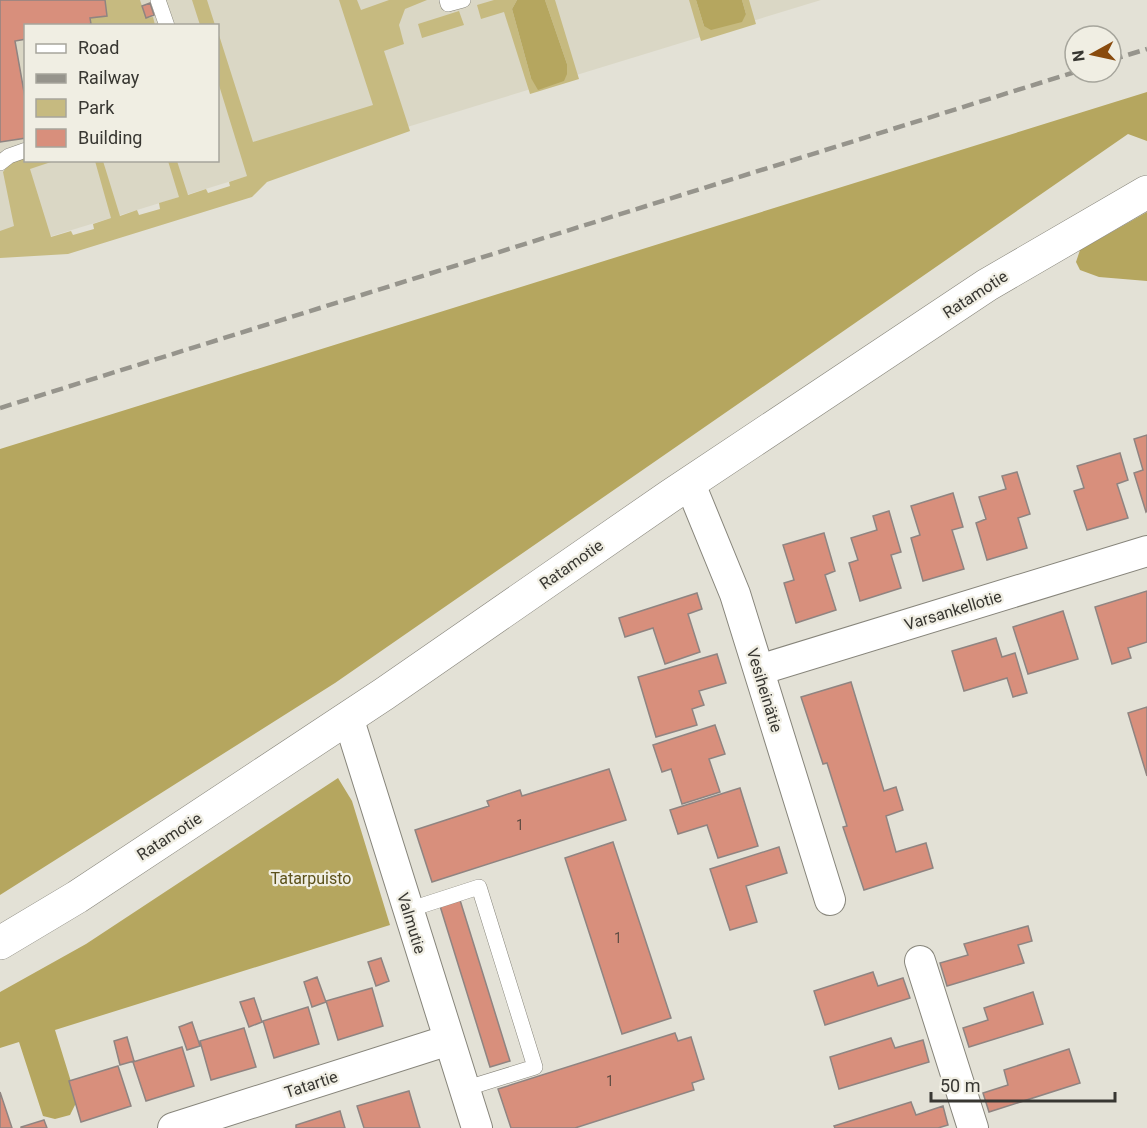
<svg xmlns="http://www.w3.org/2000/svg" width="1147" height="1128" font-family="Roboto,sans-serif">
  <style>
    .built { fill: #dad7c5; fill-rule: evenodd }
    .green { fill: #c6ba80 }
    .forest { fill: #b5a65f }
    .building { fill: #d88f7c; stroke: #8f8481; stroke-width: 1.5 }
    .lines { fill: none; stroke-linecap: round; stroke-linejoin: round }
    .service-casing { stroke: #87857b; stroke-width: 16 }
    .minor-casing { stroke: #87857b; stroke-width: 32 }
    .tertiary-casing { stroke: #87857b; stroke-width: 34 }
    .service { stroke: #fff; stroke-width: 15 }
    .minor { stroke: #fff; stroke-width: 30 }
    .tertiary { stroke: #fff; stroke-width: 33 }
    .rail { stroke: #96948c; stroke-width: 4.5; stroke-dasharray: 12 6; stroke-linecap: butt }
    .labels { text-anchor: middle; stroke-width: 4.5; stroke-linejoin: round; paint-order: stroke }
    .number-label { font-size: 14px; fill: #604d44 }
    .street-label { font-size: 16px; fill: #383732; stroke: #f0eee3 }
    .park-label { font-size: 16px; fill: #5c511a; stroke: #f0eee3 }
  </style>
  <rect width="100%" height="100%" fill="#e3e1d6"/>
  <path class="built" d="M0 0H821L0 252ZM26 26H218V160H26Z"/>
  <path class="green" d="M105 0H140L146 18 153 17 155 25 84 26 91 24 90 18 107 16Z
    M192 0H207L215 25H200Z
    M339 0H357L361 10 389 0H427L405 9 399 25 404 44 384 51 410 131 267 182 252 197 68 254 0 258V231L14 226 3 172 11 161 25 157 26 160 50 161 51 162 30 169 51 237 71 231 73 235 94 229 93 224 111 218 95 161H103L120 216 137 210 139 215 160 209 159 203 179 197 168 161H177L188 195 206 189 208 193 230 186 229 182 247 176 218 82V32L253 142 373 105Z
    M494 0H517L512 9 531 78 567 64 545 0H555L579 79 530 94 504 12 481 19 477 5Z
    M689 0H696L704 26 746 14 742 0H749L756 24 701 41Z
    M459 11 464 25 422 38 418 24Z"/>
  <path class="forest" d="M517 0H545L567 64V74L564 81 538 90 531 78 512 9Z
    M696 0H742L746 14 742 22 711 30 704 26Z
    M1147 92V141L1128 134 335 683 0 895V449Z
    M1147 212V281L1099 277 1080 270 1076 262 1080 250Z
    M338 778 352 801 390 925 55 1030 77 1101 70 1115 55 1119 43 1116 19 1042 0 1048V992L86 944Z"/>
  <path class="building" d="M0 0H105L107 16 90 18 91 24 84 26H26V39L15 41 26 103V138L0 142Z
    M150 3 154 15 146 18 142 6Z
    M1147 435V511L1146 512 1134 473 1143 470 1134 439Z
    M1120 453 1128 480 1117 484 1128 518 1087 530 1074 491 1084 488 1077 466Z
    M1017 472 1030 514 1018 518 1027 548 987 560 976 523 986 519 979 497 1006 489 1002 476Z
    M953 493 963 527 952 530 964 569 923 581 911 538 920 535 911 506Z
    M889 511 901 552 891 555 901 588 860 601 849 563 858 560 851 538 877 530 873 516Z
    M824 533 835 571 825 575 836 610 796 623 784 583 794 580 783 545Z
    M1147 591V642L1128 648 1131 658 1112 664 1095 607Z
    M697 593 702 609 688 614 700 652 665 664 653 628 625 637 619 618Z
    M1063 611 1078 659 1028 674 1013 627Z
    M996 638 1002 657 1015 653 1027 693 1013 697 1007 678 964 691 952 651Z
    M717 654 726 683 699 691 704 705 692 709 697 725 656 737 638 677Z
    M851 682 884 791 896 787 903 810 886 816 896 852 926 843 933 868 864 890 843 827 847 826 827 763 823 764 801 697Z
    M1147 707V776L1128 713Z
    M715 725 725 754 709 759 720 792 682 804 671 769 662 772 653 745Z
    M609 769 626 820 432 882 415 830 489 806 487 801 520 790 522 796Z
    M740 788 758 846 718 858 707 825 678 834 670 810Z
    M613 842 671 1018 622 1034 565 858Z
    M779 847 787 873 746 886 757 922 730 930 710 869Z
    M460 900 510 1061 490 1067 440 906Z
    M1028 926 1032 941 1018 945 1024 963 947 986 940 963 968 955 964 944Z
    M381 958 389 981 376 986 368 962Z
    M873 972 878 986 903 978 910 998 825 1025 814 991Z
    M317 977 326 1002 312 1007 304 982Z
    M372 988 383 1026 338 1040 326 1001Z
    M1033 992 1043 1024 969 1047 963 1028 988 1020 984 1008Z
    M254 998 262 1022 249 1027 240 1002Z
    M308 1007 319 1044 274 1058 263 1021Z
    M192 1022 200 1046 187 1050 179 1027Z
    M244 1028 256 1067 211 1080 200 1041Z
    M675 1033 678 1041 691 1037 704 1079 692 1083 694 1090 575 1128H511L498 1089Z
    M127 1037 134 1061 120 1065 114 1041Z
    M891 1038 895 1048 923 1040 929 1062 839 1089 830 1057Z
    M182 1047 194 1086 146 1101 133 1062Z
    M1069 1049 1080 1083 989 1112 983 1093 1008 1085 1004 1070Z
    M118 1066 131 1106 81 1122 69 1081Z
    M409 1091 420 1128H364L357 1106Z
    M0 1092 12 1128H0Z
    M911 1102 916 1115 943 1106 948 1125 938 1128H835L834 1126Z
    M340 1111 345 1128H296V1125Z
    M44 1120 47 1128H21V1127Z"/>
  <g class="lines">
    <defs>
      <path id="service" d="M158 0 167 26
        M447 0 448 4 463 0
        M0 163 9 156 26 150
        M408 910 479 887 535 1067 464 1089"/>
      <path id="minor" d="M690 484 735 594 830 900
        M759 670 1147 551
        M348 717 477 1128
        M920 961 973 1128
        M173 1128 449 1040"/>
      <path id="tertiary" d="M0 943 77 897 384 694 670 496 987 285 1147 192"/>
    </defs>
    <use href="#service" class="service-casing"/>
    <use href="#minor" class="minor-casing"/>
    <use href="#tertiary" class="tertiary-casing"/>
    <use href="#service" class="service"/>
    <use href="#minor" class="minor"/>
    <use href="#tertiary" class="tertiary"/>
    <path class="rail" d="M1111 60 1147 49
      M0 408 1075 72"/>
  </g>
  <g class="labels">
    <g class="number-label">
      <text x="520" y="830">1</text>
      <text x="618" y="943">1</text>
      <text x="610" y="1086">1</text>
    </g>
    <g class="street-label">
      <text transform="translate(975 294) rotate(-33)" y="6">Ratamotie</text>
      <text transform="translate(571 564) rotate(-35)" y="6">Ratamotie</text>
      <text transform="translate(953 610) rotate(-17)" y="6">Varsankellotie</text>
      <text transform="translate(765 690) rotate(73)" y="6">Vesiheinätie</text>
      <text transform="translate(169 836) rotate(-33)" y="6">Ratamotie</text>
      <text transform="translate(412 923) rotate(73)" y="6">Valmutie</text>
      <text transform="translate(311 1084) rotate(-18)" y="6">Tatartie</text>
    </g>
    <g class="park-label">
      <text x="311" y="884">Tatarpuisto</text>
    </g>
  </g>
  <rect x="24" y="24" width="195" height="138" fill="#f0eee3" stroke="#a6a59c" stroke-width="1.5"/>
  <rect x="36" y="44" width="30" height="9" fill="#ffffff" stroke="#a6a59c" stroke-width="1.5"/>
  <text x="78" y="54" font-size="18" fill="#383732">Road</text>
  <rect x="36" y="74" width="30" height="9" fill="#96948c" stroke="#a6a59c" stroke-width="1.5"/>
  <text x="78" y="84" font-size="18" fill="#383732">Railway</text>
  <rect x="36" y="99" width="30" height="18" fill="#c6ba80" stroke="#a6a59c" stroke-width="1.5"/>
  <text x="78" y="114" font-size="18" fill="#383732">Park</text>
  <rect x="36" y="129" width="30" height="18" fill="#d88f7c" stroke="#a6a59c" stroke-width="1.5"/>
  <text x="78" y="144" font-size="18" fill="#383732">Building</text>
  <g transform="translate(1093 54) rotate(262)"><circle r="28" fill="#f0eee3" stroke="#a6a59c" stroke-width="1.5"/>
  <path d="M0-4.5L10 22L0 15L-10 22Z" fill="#894b0e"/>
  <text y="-9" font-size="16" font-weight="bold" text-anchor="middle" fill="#383732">N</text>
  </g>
  <path d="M931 1092v9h184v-9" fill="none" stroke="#383732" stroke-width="3"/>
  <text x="940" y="1092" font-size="18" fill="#383732" stroke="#f0eee3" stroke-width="4.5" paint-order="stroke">50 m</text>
</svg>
